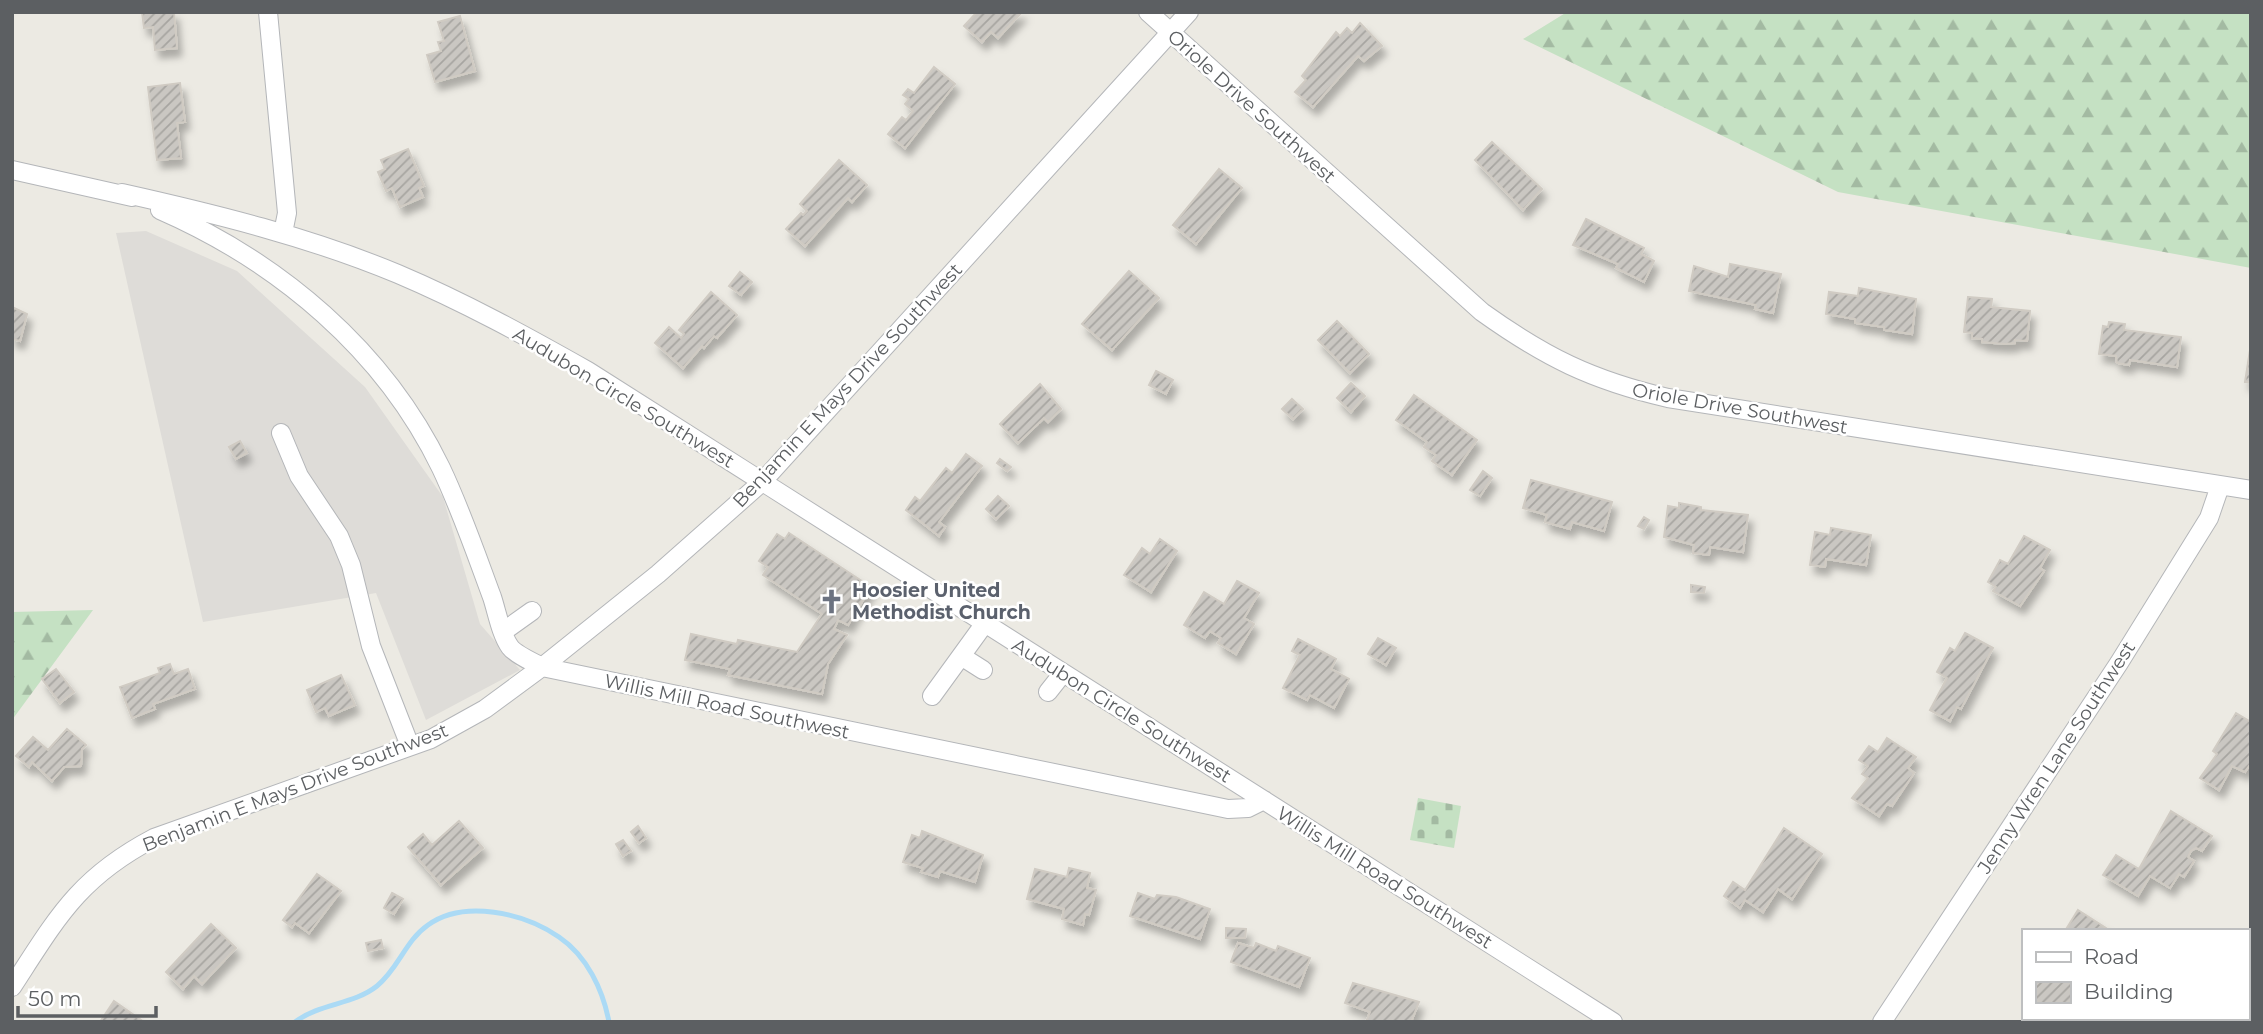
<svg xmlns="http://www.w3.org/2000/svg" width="2263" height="1034" font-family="Montserrat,sans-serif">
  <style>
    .industrial { fill: #dedcd8 }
    .forest { fill: url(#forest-firs) }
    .cemetery { fill: url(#cemetery-stones) }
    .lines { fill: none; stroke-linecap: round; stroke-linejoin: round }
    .stream { stroke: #abdaf5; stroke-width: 5 }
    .building { fill: url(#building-hatch); stroke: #d0cbc3; stroke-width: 2; filter: url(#shadow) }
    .minor-casing { stroke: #b4b6b9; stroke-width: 20 }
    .minor { stroke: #fff; stroke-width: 18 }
    .labels { text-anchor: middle; stroke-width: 5; stroke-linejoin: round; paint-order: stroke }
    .street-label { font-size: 19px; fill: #5c5f62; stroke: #fff }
    .worship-label { font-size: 19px; font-weight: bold; fill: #5b616d; stroke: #fff; text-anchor: start }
  </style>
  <defs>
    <pattern id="forest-firs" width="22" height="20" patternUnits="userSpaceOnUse" patternTransform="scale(1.75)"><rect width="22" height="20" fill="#c5e1c3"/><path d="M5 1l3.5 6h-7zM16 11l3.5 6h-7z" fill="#a3baa2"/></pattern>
    <pattern id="cemetery-stones" width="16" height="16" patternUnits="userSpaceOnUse" patternTransform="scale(1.75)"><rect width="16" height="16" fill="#c5e1c3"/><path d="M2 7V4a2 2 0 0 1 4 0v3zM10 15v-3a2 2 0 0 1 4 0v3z" fill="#a3baa2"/></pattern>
    <pattern id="building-hatch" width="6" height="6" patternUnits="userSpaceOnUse" patternTransform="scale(1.75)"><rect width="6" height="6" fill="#cac7c2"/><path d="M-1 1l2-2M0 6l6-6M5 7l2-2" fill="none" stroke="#a7a5a1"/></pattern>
    <filter id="shadow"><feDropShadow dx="4.5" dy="8" stdDeviation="3.5" flood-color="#0004"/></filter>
  </defs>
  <rect width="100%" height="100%" fill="#eceae3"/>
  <path class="industrial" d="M146 231 237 271 365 387 443 497 480 624 520 670 426 720 376 593 203 622 116 233Z"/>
  <path class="forest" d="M1567 12H2251V268L1838 192 1523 39Z
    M93 610 12 720V612Z"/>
  <path class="cemetery" d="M1418 798 1461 806 1454 848 1410 840Z"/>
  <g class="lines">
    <path class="stream" d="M295 1022C320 1003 353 1005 377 986 399 968 405 941 428 925 464 899 524 913 559 937 587 956 603 990 609 1022"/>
  </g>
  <path class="building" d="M142 12H174L177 48 155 50 153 27 144 28Z
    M977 12H1022L998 38 991 32 982 42 964 26Z
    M460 16 475 71 435 82 427 55 441 51 438 42 444 41 438 22Z
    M1360 23 1382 46 1364 61 1358 56 1313 107 1295 92 1306 80 1302 76 1336 32 1340 36 1347 28 1352 33Z
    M934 67 955 84 905 148 888 134 902 117 906 120 913 111 905 104 909 99 903 95 908 89 914 93Z
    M180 83 185 122 177 123 181 158 157 160 148 87Z
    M1492 142 1542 189 1523 210 1475 160Z
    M408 149 424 186 419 188 423 197 400 207 392 188 386 191 378 172 385 169 381 160Z
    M839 160 867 185 852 202 848 198 805 246 786 229 801 213 803 215 807 211 800 204Z
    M1219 169 1242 188 1196 244 1173 225Z
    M1586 219 1644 248 1641 254 1654 261 1644 282 1616 268 1618 264 1573 245Z
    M1730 264 1781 274 1773 313 1755 309 1756 305 1689 291 1694 266 1728 277Z
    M1129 271 1159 298 1112 350 1082 324Z
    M740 272 752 282 741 295 729 286Z
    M1859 288 1916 299 1912 334 1884 330V327L1855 323V319L1826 314 1829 292 1858 296Z
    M711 292 737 315 717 338 714 336 704 348 702 346 683 368 655 343 669 327 681 338 684 334 679 330Z
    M1968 297 1992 299 1991 307 2030 311 2027 341 2015 340V343L2005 344 1982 342V339L1972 338V333L1964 332Z
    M12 307 27 314 20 341 12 339Z
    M1337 321 1369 354 1350 373 1318 340Z
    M2109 322 2125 324 2124 330 2181 337 2177 367 2130 360 2129 365 2117 363 2116 356 2099 354 2103 326 2108 327Z
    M2250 350H2251V382H2245Z
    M1156 371 1173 380 1166 394 1149 385Z
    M1351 383 1365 396 1351 412 1337 398Z
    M1040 384 1061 409 1048 422 1044 418 1018 443 1000 424Z
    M1414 395 1477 440 1452 475 1432 461 1436 455 1424 447 1427 442 1396 420Z
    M1292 399 1303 409 1293 419 1282 409Z
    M240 441 247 453 236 459 229 447Z
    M966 454 982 466 939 522 945 527 939 536 906 510 915 497 920 501 946 468 952 473Z
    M1000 459 1011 467 1007 471 997 463Z
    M1483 471 1492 478 1480 496 1470 490Z
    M1531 480 1612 502 1604 531 1572 522 1570 529 1545 522 1547 515 1523 508Z
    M998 496 1009 506 996 519 986 509Z
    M1679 503 1701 507V510L1748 515 1743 552 1710 547 1709 555 1693 553 1694 545 1664 537 1668 506 1679 508Z
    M1644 517 1649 520 1644 529 1638 526Z
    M1831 528 1871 535 1866 565 1826 559 1825 567 1810 565 1815 532 1830 535Z
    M789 533 871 587 848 625 838 620 834 629 847 635 828 664 822 694 728 675 730 669 685 660 691 634 737 644 738 640 797 652 822 614 763 575 768 567 759 561 777 534 785 539Z
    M2024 536 2050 550 2040 568 2044 571 2020 606 1993 591 1996 587 1988 582 2000 560 2008 564Z
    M1160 539 1177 551 1151 592 1124 575 1142 548 1150 554Z
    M1237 581 1259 593 1244 618 1254 624 1236 654 1218 643 1221 638 1210 631 1205 638 1184 625 1204 592 1224 604Z
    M1691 585 1705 587 1704 593 1691 592Z
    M1965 633 1993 648 1961 709 1957 707 1950 721 1930 710 1947 678 1937 672 1950 648 1955 651Z
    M1378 638 1396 648 1386 665 1368 654Z
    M1298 639 1336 659 1331 669 1349 679 1334 708 1310 695 1307 700 1283 688 1300 655 1292 651Z
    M170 664 174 674 188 669 195 689 153 704 155 709 132 718 120 687 160 673 158 668Z
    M56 669 74 692 60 703 42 679Z
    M341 675 355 705 329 716 325 708 316 712 307 690Z
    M2236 713 2251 722V763L2245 772 2232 766 2219 790 2200 778 2217 754 2213 751Z
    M67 729 86 745 82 749 81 766 64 767 52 781 32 762 29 767 16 756 33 737 48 750Z
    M1887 738 1916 757 1908 768 1914 773 1892 806 1887 804 1879 816 1852 798 1868 778 1862 774 1868 766 1859 760 1869 746 1878 752Z
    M2171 811 2212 836 2202 851 2196 848 2191 851 2188 857 2194 861 2184 877 2179 874 2170 888 2150 876 2138 896 2103 875 2116 855 2139 869Z
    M459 821 483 848 441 885 408 847 423 834 432 845Z
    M638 826 646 838 639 843 631 832Z
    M1784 828 1822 854 1792 899 1778 889 1763 912 1745 900 1740 908 1724 896 1733 882 1745 890Z
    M922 831 983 855 975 882 940 871 938 877 921 872 923 868 903 862 912 835 920 838Z
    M623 840 631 851 623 856 616 844Z
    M1069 868 1090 873 1087 888 1096 890 1089 915 1085 914 1083 925 1062 919 1064 909 1027 899 1035 869 1067 877Z
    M317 874 341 891 309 933 295 923 292 927 283 920Z
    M392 893 403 899 394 914 384 908Z
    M1138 893 1155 899 1157 895 1176 897 1210 909 1200 939 1130 916Z
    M2078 910 2106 928 2104 931H2065Z
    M211 924 236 948 202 984 194 976 183 989 166 972Z
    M1226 928 1246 929 1245 938H1226Z
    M381 940 383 948 368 951 366 943Z
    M1238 943 1254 948 1256 943 1276 951 1278 946 1310 958 1299 987 1231 962Z
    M1353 983 1419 1002 1411 1022H1366L1370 1012 1345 1003Z
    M114 1001 144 1022H100Z"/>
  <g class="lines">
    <defs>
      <path id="minor" d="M268 12 287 213 283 233
        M1148 12 1482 312C1545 357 1591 380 1668 398L2251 490
        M12 170 132 197
        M122 193C216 214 309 237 398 274 464 302 526 336 588 371L1613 1022
        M160 210C279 262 384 350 441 468 461 510 476 554 492 597 497 612 501 635 510 647 516 655 533 662 542 667L1228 809 1248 808 1264 800
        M281 433 299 476 339 536 351 565 371 646 410 746
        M504 631 532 611
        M961 656 983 670
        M1048 692 1063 673
        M932 696 985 623
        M12 987C57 918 78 878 154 838L431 739 485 709 542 667 658 574 762 482 1189 12
        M1882 1022 2119 663 2209 518 2220 486"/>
    </defs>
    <use href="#minor" class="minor-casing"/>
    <use href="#minor" class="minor"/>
  </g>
  <defs>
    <symbol id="church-bare" viewBox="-9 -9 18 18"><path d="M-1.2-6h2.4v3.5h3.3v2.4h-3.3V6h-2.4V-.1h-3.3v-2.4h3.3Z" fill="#6b7280" stroke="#fff" stroke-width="2.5" paint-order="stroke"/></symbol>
  </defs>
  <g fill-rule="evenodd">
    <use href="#church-bare" x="814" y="584" width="35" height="35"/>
  </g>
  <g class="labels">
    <g class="street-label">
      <text transform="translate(1252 106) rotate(42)" y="7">Oriole Drive Southwest</text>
      <text transform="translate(847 385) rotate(-47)" y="7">Benjamin E Mays Drive Southwest</text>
      <text transform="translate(624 397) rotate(31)" y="7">Audubon Circle Southwest</text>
      <text transform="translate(1740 408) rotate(10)" y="7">Oriole Drive Southwest</text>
      <text transform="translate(727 706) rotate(12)" y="7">Willis Mill Road Southwest</text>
      <text transform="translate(1122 710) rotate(32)" y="7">Audubon Circle Southwest</text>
      <text transform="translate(2056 757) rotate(-57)" y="7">Jenny Wren Lane Southwest</text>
      <text transform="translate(295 787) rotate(-21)" y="7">Benjamin E Mays Drive Southwest</text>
      <text transform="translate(1385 877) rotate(32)" y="7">Willis Mill Road Southwest</text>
    </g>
    <g class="worship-label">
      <text x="852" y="597">Hoosier United<tspan x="852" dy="22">Methodist Church</tspan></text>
    </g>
  </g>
  <rect width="2263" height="1034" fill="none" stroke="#5c5f62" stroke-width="28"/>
  <rect x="2022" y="929" width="228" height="91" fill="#ffffff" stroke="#bebfc0" stroke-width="2"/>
  <rect x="2036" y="952" width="35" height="10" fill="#ffffff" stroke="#bebfc0" stroke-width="2"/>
  <text x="2084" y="964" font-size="21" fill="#5c5f62">Road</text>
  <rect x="2036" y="982" width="35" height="21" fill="url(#building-hatch)" stroke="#bebfc0" stroke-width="2"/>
  <text x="2084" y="999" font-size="21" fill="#5c5f62">Building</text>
  <path d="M18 1006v10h138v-10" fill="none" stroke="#5c5f62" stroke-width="3.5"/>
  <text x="28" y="1006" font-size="21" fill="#5c5f62" stroke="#ffffff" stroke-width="5" paint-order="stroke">50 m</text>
</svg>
